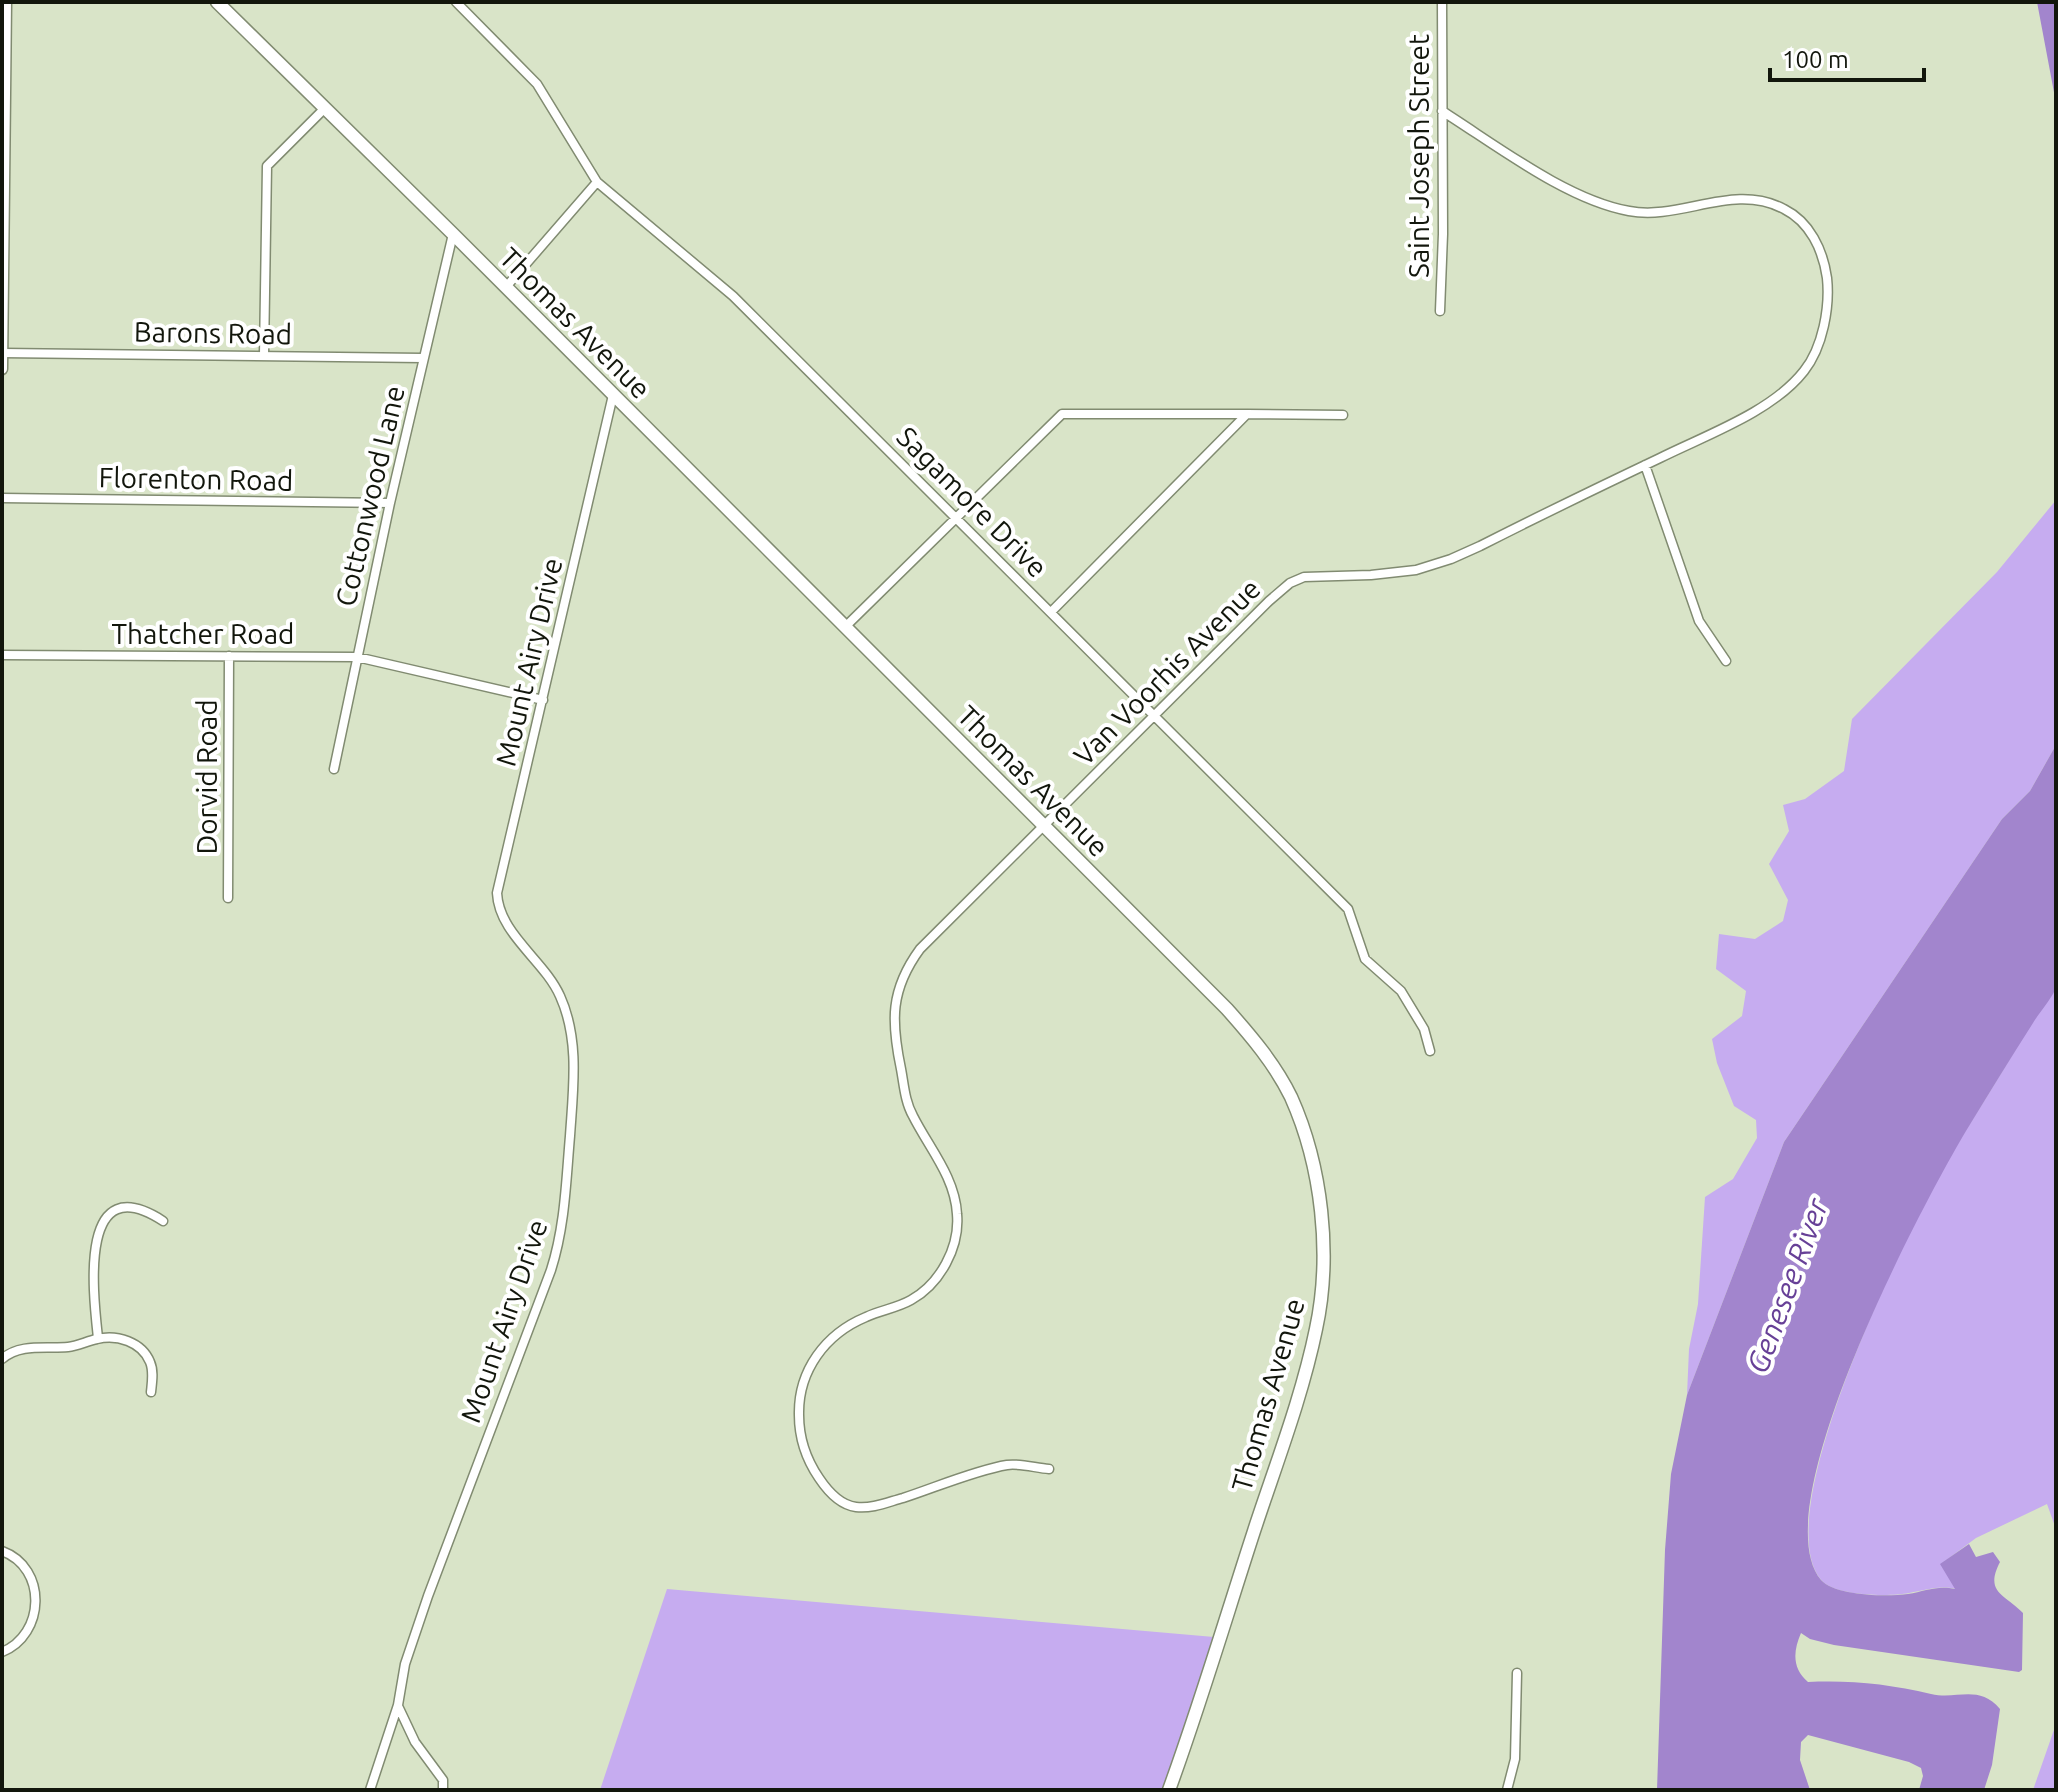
<svg xmlns="http://www.w3.org/2000/svg" width="2058" height="1792" font-family="Ubuntu,sans-serif">
  <style>
    .green { fill: #c6acf0 }
    .water { fill: #a285cd }
    .lines { fill: none; stroke-linecap: round; stroke-linejoin: round }
    .minor-casing { stroke: #818b71; stroke-width: 11 }
    .tertiary-casing { stroke: #818b71; stroke-width: 13 }
    .secondary-casing { stroke: #818b71; stroke-width: 15 }
    .minor { stroke: #fff; stroke-width: 8 }
    .tertiary { stroke: #fff; stroke-width: 10 }
    .secondary { stroke: #fff; stroke-width: 12 }
    .labels { text-anchor: middle; stroke-width: 8; stroke-linejoin: round; paint-order: stroke }
    .street-label { font-size: 28px; fill: #12160c; stroke: #fff }
    .water-label { font-size: 30px; font-style: italic; fill: #674097; stroke: #fff }
  </style>
  <rect width="100%" height="100%" fill="#d9e4c8"/>
  <path class="green" d="M2056 500V745L2030 791 2002 819 1784 1142 1687 1395 1689 1349 1698 1304 1705 1197 1733 1179 1757 1138 1756 1120 1734 1106 1717 1063 1712 1039 1742 1016 1746 991 1716 969 1719 934 1755 939 1783 921 1788 900 1769 864 1789 831 1783 805 1805 799 1844 771 1852 719 1997 572Z
    M2056 988V1529L2047 1504 1976 1538 1941 1564 1956 1589C1939 1585 1926 1590 1909 1593 1889 1597 1836 1596 1822 1581 1768 1521 1891 1269 1923 1205 1945 1162 1972 1121 1997 1080 2016 1050 2034 1017 2056 988Z
    M667 1589 1214 1637 1165 1790H600Z
    M2056 1724V1790H2033Z"/>
  <path class="water" d="M2037 2H2056V103Z
    M2056 745C2056 806 2056 866 2056 927 2056 943 2058 973 2056 987 2054 996 2038 1014 2033 1023 2010 1059 1988 1095 1966 1131 1923 1203 1761 1508 1821 1580 1835 1596 1887 1597 1908 1594 1925 1591 1938 1585 1955 1589L1940 1564 1969 1544 1976 1557 1993 1552 2000 1562C1984 1593 2005 1594 2023 1613L2022 1670 2019 1672 1834 1645 1810 1639 1801 1633C1793 1651 1792 1669 1808 1682 1850 1680 1889 1684 1931 1694 1957 1700 1979 1684 2000 1709L1992 1765 1984 1790H1919L1923 1776 1921 1768 1909 1762 1808 1735 1801 1742 1800 1760 1810 1790H1657L1665 1550 1671 1474 1687 1395 1784 1142 2002 819 2030 791Z"/>
  <g class="lines">
    <defs>
      <path id="minor" d="M456 2 537 84 597 182 733 296 1348 909 1365 959 1401 991 1424 1029 1430 1051
        M506 287 597 182
        M1440 311 1443 234 1442 2
        M2 353 423 358
        M264 355 267 166 325 108
        M1645 465 1699 621 1726 661
        M2 498 390 503
        M1051 612 1247 414 1343 415
        M845 627 1062 414H1247
        M2 655 357 657 543 700
        M334 769 390 503 453 234
        M228 898 229 656
        M98 1338C93 1292 78 1166 163 1221
        M2 1359C20 1343 46 1349 68 1347 78 1346 87 1341 97 1339 117 1334 142 1342 150 1362 154 1371 152 1382 151 1392
        M1049 1469C1036 1468 1019 1463 1007 1465 976 1470 934 1488 903 1498 888 1502 872 1509 856 1507 840 1505 827 1490 819 1478 806 1459 799 1438 799 1415 798 1371 825 1334 866 1317 881 1310 897 1308 911 1300 940 1284 960 1247 957 1214 955 1177 929 1148 913 1116 905 1102 904 1085 901 1069 891 1021 890 990 920 949L1269 601 1290 583 1304 577 1371 575 1416 570 1451 559 1480 546C1539 516 1599 487 1660 458 1706 435 1772 412 1804 371 1823 347 1830 307 1827 278 1823 250 1810 222 1784 209 1733 182 1681 221 1629 211 1567 200 1496 145 1442 111
        M2 1551C48 1568 45 1635 2 1652
        M398 1706 415 1742 443 1780V1790
        M370 1790 398 1705 405 1664 428 1596 551 1270C565 1226 566 1182 570 1136 573 1090 580 1040 560 996 544 960 499 934 497 893L613 395
        M1507 1790 1515 1759 1517 1673"/>
      <path id="tertiary" d="M2 369 6 2"/>
      <path id="secondary" d="M217 2 453 234 1227 1009C1251 1036 1275 1064 1291 1097 1322 1166 1332 1255 1316 1329 1302 1397 1276 1464 1254 1531 1226 1617 1200 1705 1169 1790"/>
    </defs>
    <use href="#minor" class="minor-casing"/>
    <use href="#tertiary" class="tertiary-casing"/>
    <use href="#secondary" class="secondary-casing"/>
    <use href="#minor" class="minor"/>
    <use href="#tertiary" class="tertiary"/>
    <use href="#secondary" class="secondary"/>
  </g>
  <g class="labels">
    <g class="street-label">
      <text transform="translate(1419 156) rotate(-90)" y="10">Saint Joseph Street</text>
      <text transform="translate(575 323) rotate(45)" y="10">Thomas Avenue</text>
      <text transform="translate(213 333) rotate(1)" y="10">Barons Road</text>
      <text transform="translate(196 479) rotate(1)" y="10">Florenton Road</text>
      <text transform="translate(370 496) rotate(-77)" y="10">Cottonwood Lane</text>
      <text transform="translate(972 502) rotate(45)" y="10">Sagamore Drive</text>
      <text x="203" y="644">Thatcher Road</text>
      <text transform="translate(529 662) rotate(-77)" y="10">Mount Airy Drive</text>
      <text transform="translate(1167 672) rotate(-45)" y="10">Van Voorhis Avenue</text>
      <text transform="translate(207 777) rotate(-90)" y="10">Dorvid Road</text>
      <text transform="translate(1033 781) rotate(45)" y="10">Thomas Avenue</text>
      <text transform="translate(504 1321) rotate(-71)" y="10">Mount Airy Drive</text>
      <text transform="translate(1268 1395) rotate(-74)" y="10">Thomas Avenue</text>
    </g>
    <g class="water-label">
      <text transform="translate(1788 1286) rotate(-70)" y="10">Genesee River</text>
    </g>
  </g>
  <rect width="2058" height="1792" fill="none" stroke="#12160c" stroke-width="8"/>
  <path d="M1770 68v12h154v-12" fill="none" stroke="#12160c" stroke-width="4"/>
  <text x="1782" y="68" font-size="24" fill="#12160c" stroke="#ffffff" stroke-width="6" paint-order="stroke">100 m</text>
</svg>
